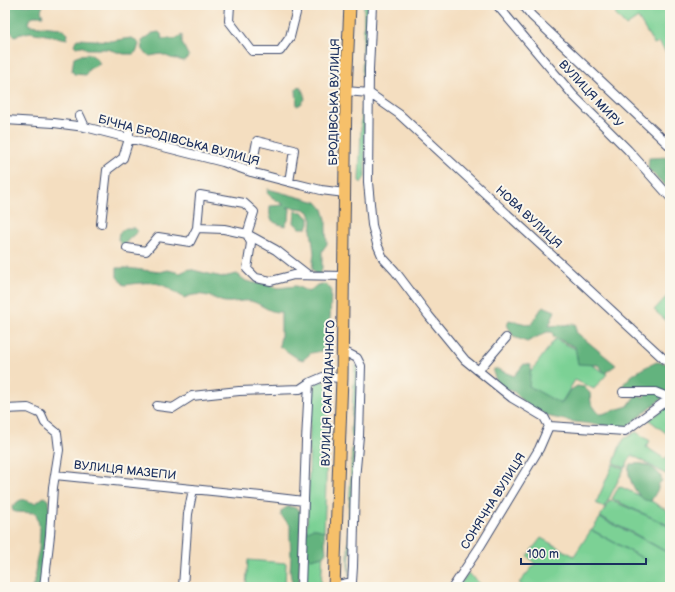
<svg xmlns="http://www.w3.org/2000/svg" width="675" height="592" font-family="'Balsamiq Sans',sans-serif">
  <style>
    .green { fill: #7bd195; stroke: #4b807a }
    .forest { fill: #64b37e; stroke: #40716e }
    .lines { fill: none; stroke-linecap: round; stroke-linejoin: round }
    .minor-casing { stroke: #3c496d; stroke-width: 10 }
    .major-casing { stroke: #3c496d; stroke-width: 13 }
    .minor { stroke: #fff; stroke-width: 8 }
    .major { stroke: #f6c06b; stroke-width: 11 }
    .labels { text-anchor: middle; stroke-width: 4; stroke-linejoin: round; paint-order: stroke }
    .street-label { font-size: 12px; fill: #1b2f5e; stroke: #fbf7ec }
  </style>
  <rect width="100%" height="100%" fill="#fbf7ec"/>
  <filter id="ink" filterUnits="userSpaceOnUse"><feTurbulence type="fractalNoise" baseFrequency=".025" numOctaves="2"/><feDisplacementMap in="SourceGraphic" scale="8" xChannelSelector="R" yChannelSelector="G"/><feConvolveMatrix kernelMatrix="1 2 1 2 8 2 1 2 1" color-interpolation-filters="sRGB"/></filter>
  <filter id="wash" filterUnits="userSpaceOnUse"><feTurbulence type="fractalNoise" baseFrequency=".012" numOctaves="4" result="noise"/><feDisplacementMap in="SourceGraphic" scale="16" xChannelSelector="R" yChannelSelector="G"/><feGaussianBlur stdDeviation="0.9" result="paint"/><feColorMatrix in="noise" values="0 0 0 0 0 0 0 0 0 0 0 0 0 0 0 0 0 1.4 0 .05"/><feComposite in="paint" operator="in"/></filter>
  <g filter="url(#wash)">
    <rect width="100%" height="100%" fill="#f4dec0"/>
    <path class="green" d="M364 5H369L366 77 365 80H363L362 78Z
      M625 5H670V59L659 42 654 44 638 18 626 26 615 14Z
      M365 96V177L362 181 361 183 359 181 362 104V98Z
      M670 293V324L654 310Z
      M555 339 584 353 582 359 607 374 594 389 575 380 560 405 522 384Z
      M357 365 358 366 356 440H354L352 437 351 429 355 366Z
      M320 381 324 382 328 388V399C327 462 325 524 321 587H303C306 549 308 511 309 473 310 445 308 411 315 384Z
      M670 405V436L649 420Z
      M636 432 650 441 646 447 665 459 670 453V475L669 476 632 455 625 468 614 463 619 448 624 439Z
      M352 447 354 451 349 576 348 564 349 512Z
      M613 464 624 469 604 508 596 503Z
      M619 486 653 502 670 512V526L612 499Z
      M610 500 648 516 670 527V554L635 534 600 517Z
      M600 518 637 536 670 554V577L664 587H656L646 583 644 587H524L519 583 535 564 527 556 541 538 574 556 591 530 648 561 592 530Z
      M248 560 286 563 285 587H246Z
      M468 573 484 587H458Z"/>
    <path class="forest" d="M6 5H43L41 11 43 16H33L28 22 29 25 61 28 68 34 67 39 30 32 14 36 9 29H5V6Z
      M159 32 161 34 162 39H175L182 35V43L189 57 184 61 171 58 161 54 150 56 143 51 142 41 153 33Z
      M131 38 136 40 139 44 137 51 133 54H124L107 49H87L81 46 76 47 74 45 76 40 78 39 111 41Z
      M90 54 97 59 100 64 89 69 86 75 74 74 72 71 74 57 79 55Z
      M299 86 303 91 305 99 301 104 297 106 296 89Z
      M670 157V192L668 188 648 169 649 158Z
      M268 189 317 202 323 209 326 219V230L327 244 322 251V268L319 279 312 269 314 253 311 230 312 221 309 212 304 209 287 207 290 209 289 218 285 226C271 222 269 221 270 206L284 205 270 196 267 193Z
      M295 211 302 212 309 218V223L307 228H300L294 223Z
      M126 228H135L138 231 128 240 123 247 118 239 119 233Z
      M117 268H126L160 272 168 270 180 273 189 269 213 275 223 277 237 274 246 281 255 283 267 284 278 288 296 286 309 292 317 285 325 284 331 289 330 326 327 343 322 351 311 353 303 360 297 358 279 346 281 336V312C270 313 264 306 254 302 245 299 235 303 226 302 222 302 218 300 214 298 203 294 195 293 184 298 176 293 167 286 159 284 149 281 133 284 124 285L117 277Z
      M543 306 555 311 549 326 576 324V332L616 365 605 373 598 365 578 364 575 347 554 337 552 332H547L527 342 514 337 507 325 509 320 531 325 532 323Z
      M657 362 670 364V398H664L660 400 625 428H616L610 426 575 422 551 417 529 407 514 392 498 385 493 372 494 369H497L514 376 524 364 531 365 529 386 561 404 569 391 577 386 584 387 590 393 591 403 599 414H602L628 406 635 396 644 397 646 394 623 388V385C630 374 645 367 657 362Z
      M630 464C634 464 639 463 643 464 651 466 661 472 662 481L658 485V489L651 501C649 501 647 500 645 500 635 495 625 473 630 464Z
      M44 497 48 500 50 516 45 535 44 571 40 587H32L35 581 36 562 39 549 40 529 36 513 16 512 13 511 12 507C24 494 24 502 36 503L41 499Z
      M287 507H293L301 511 299 587H293L290 572 291 556 290 537V525L281 516V511Z
      M313 528 324 531 326 552 323 556 311 559C302 554 304 543 304 534Z"/>
  </g>
  <g filter="url(#ink)">
    <g class="lines">
      <defs>
        <path id="minor" d="M230 5 229 21 252 51H280L290 37 296 13V5
          M372 5 369 69 368 182 372 225 377 244 383 258 395 271 429 316 465 360 512 398 544 417 549 426 625 431 670 398
          M497 5 573 95 628 150 670 197
          M523 5 532 16 670 146
          M346 91 369 93
          M369 93 399 114 664 359 670 361
          M80 116 85 127
          M5 120 54 123 85 127 223 162 251 172 289 182 321 190 345 193
          M251 172 257 141 294 150 289 182
          M101 224 107 170 123 158 129 139V130
          M197 228 200 195 244 203 254 212 247 234 276 250 308 275
          M127 248 146 251 158 237 190 242 197 228 224 229 247 234 251 243 247 269 256 278 271 281 294 275 343 276
          M479 371 482 366 506 338
          M623 392H655L670 398
          M157 406 173 408 192 396 239 391 300 389 309 383
          M5 409 28 408 37 412 41 414 45 423 57 433 59 450 55 475
          M334 586 352 582 353 567 355 479 359 436 361 366 357 358 343 351
          M44 587 50 535 53 487 55 475 261 496 304 501
          M183 587 188 514 193 489
          M301 587 306 441 309 383 323 377 342 378
          M453 587 481 545 539 449 549 426"/>
        <path id="major" d="M334 587 342 378 346 91 350 5"/>
      </defs>
      <use href="#minor" class="minor-casing"/>
      <use href="#major" class="major-casing"/>
      <use href="#minor" class="minor"/>
      <use href="#major" class="major"/>
    </g>
  </g>
  <g class="labels">
    <g class="street-label">
      <text transform="translate(591 94) rotate(47)" y="4">ВУЛИЦЯ МИРУ</text>
      <text transform="translate(334 102) rotate(-89)" y="4">БРОДІВСЬКА ВУЛИЦЯ</text>
      <text transform="translate(179 140) rotate(15)" y="4">БІЧНА БРОДІВСЬКА ВУЛИЦЯ</text>
      <text transform="translate(529 217) rotate(43)" y="4">НОВА ВУЛИЦЯ</text>
      <text transform="translate(328 393) rotate(-88)" y="4">ВУЛИЦЯ САГАЙДАЧНОГО</text>
      <text transform="translate(125 470) rotate(6)" y="4">ВУЛИЦЯ МАЗЕПИ</text>
      <text transform="translate(493 501) rotate(-58)" y="4">СОНЯЧНА ВУЛИЦЯ</text>
    </g>
  </g>
  <rect width="675" height="592" fill="none" stroke="#fbf7ec" stroke-width="20"/>
  <path d="M521 558v6h125v-6" fill="none" stroke="#1b2f5e" stroke-width="2"/>
  <text x="527" y="558" font-size="12" fill="#1b2f5e" stroke="#fbf7ec" stroke-width="3" paint-order="stroke">100 m</text>
</svg>
